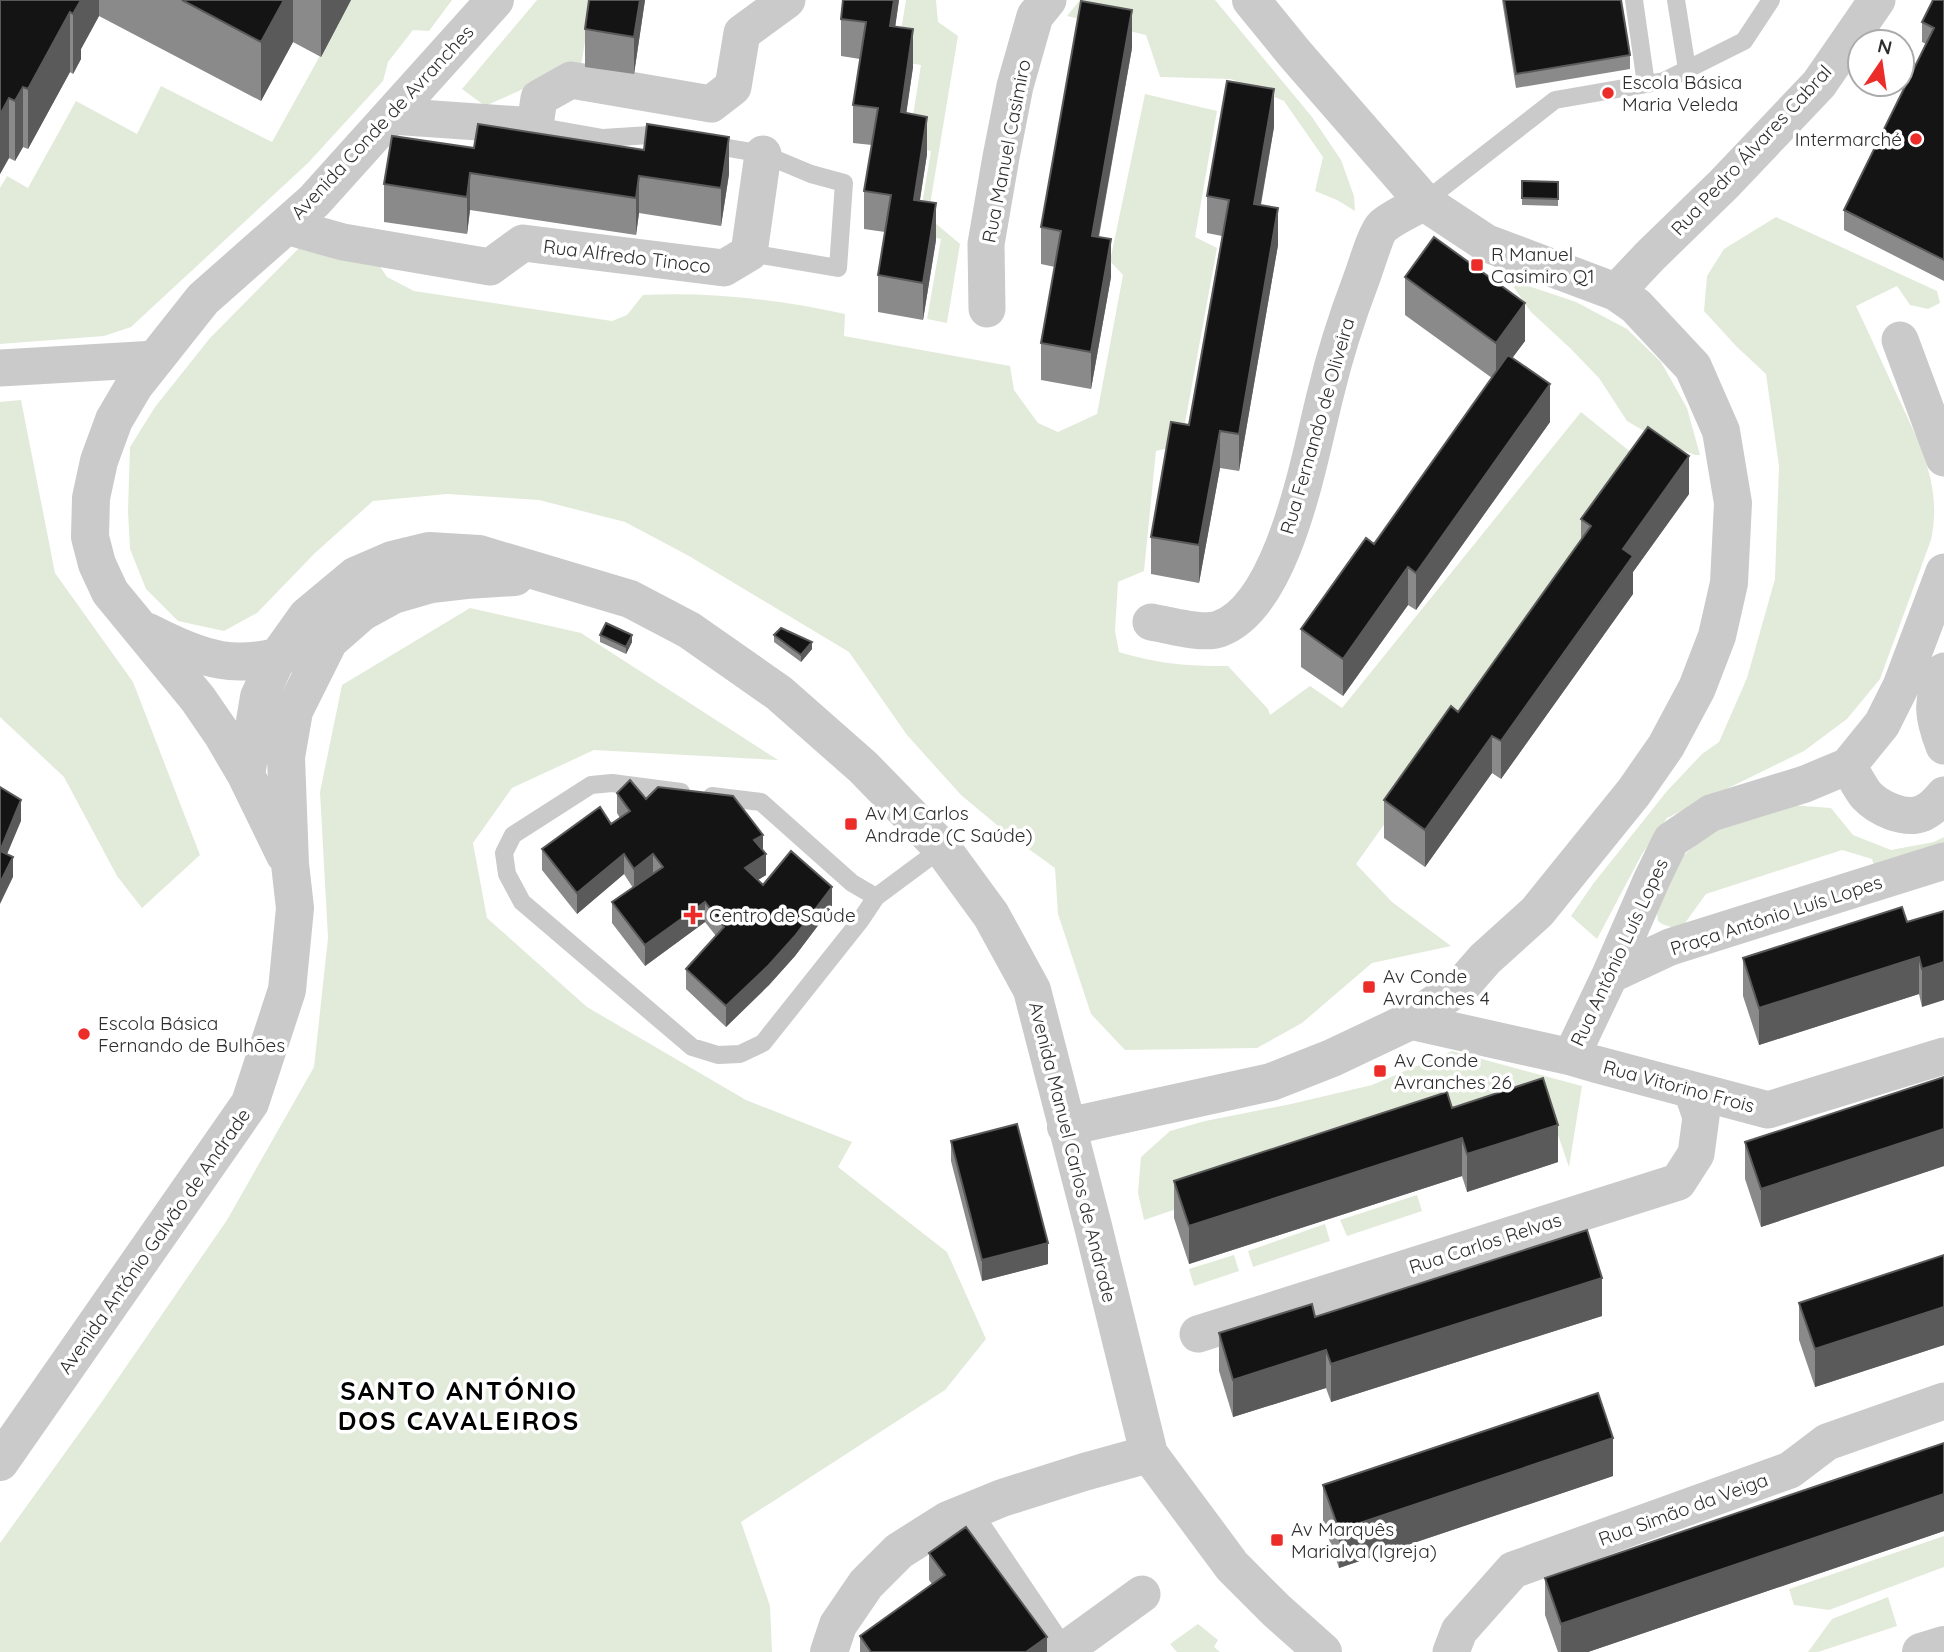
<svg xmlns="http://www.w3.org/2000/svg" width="1944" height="1652" font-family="Quicksand,sans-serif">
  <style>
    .green { fill: #e2ebda }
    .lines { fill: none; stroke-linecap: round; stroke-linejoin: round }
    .service { stroke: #cacaca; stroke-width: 18 }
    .minor { stroke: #cacaca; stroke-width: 37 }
    .tertiary { stroke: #cacaca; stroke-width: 38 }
    .wall { fill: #8a8a8a }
    .shaded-wall { fill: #5a5a5a }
    .building { fill: #141414; stroke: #5a5a5a; stroke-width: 2 }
    .poi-dot { fill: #eb2c28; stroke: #fff; stroke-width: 2.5 }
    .labels { text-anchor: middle; stroke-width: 7; stroke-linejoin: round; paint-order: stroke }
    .poi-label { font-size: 19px; fill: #2d2d2d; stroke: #fff; text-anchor: start }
    .street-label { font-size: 19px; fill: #2d2d2d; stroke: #fff }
    .district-label { font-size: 26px; font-weight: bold; letter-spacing: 2px; fill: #000; stroke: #fff }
  </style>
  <rect width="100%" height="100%" fill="#fff"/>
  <path class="green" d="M351 0H452L429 31 413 30 388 62 383 81 308 163 131 327 104 336 0 344V188L7 176 28 188 76 101 137 134 161 86 272 142Z
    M537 0H592L581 66 557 68 519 91 485 106 462 89Z
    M906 0H936L938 22 958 36 928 217 960 244 947 323 927 319 941 239 917 234 931 151 908 147 921 65 896 61Z
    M1080 0H1215L1312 117 1341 160 1354 196 1355 211 1337 200 1315 191 1323 157 1284 101 1231 79 1160 77 1146 35 1067 16Z
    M1145 94 1217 111 1195 237 1217 248 1181 445 1156 451 1144 571 1118 582 1115 631 1119 652C1159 664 1186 666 1228 666L1268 709 1270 715 1310 686 1342 708 1581 412 1638 458 1448 735 1356 864 1392 902 1451 946 1372 963 1302 1023 1257 1048 1125 1050 1091 1014 1058 914 1055 868 1009 835 961 795 907 735 849 652 689 556 625 522 539 500 447 494 373 501 315 553 257 613 224 631 178 621 146 589 130 549 128 511 130 447 155 407 210 338 303 244 373 256 387 277 414 291 612 321 627 315 643 295C710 292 779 299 845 314L844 336 1010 366 1014 390 1038 423 1058 432 1097 414 1123 275 1110 261Z
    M1776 217 1937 291 1940 303 1928 309 1910 305 1897 286 1856 306C1870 335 1883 365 1897 395 1919 442 1943 486 1931 540L1880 679 1847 719 1804 751 1667 818 1642 854 1597 939 1571 916 1593 884 1667 791 1702 754 1719 742 1747 678 1775 579 1779 466 1766 374 1737 347 1704 311 1707 276 1724 249Z
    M1508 279 1576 302 1627 329 1661 362 1687 408 1700 455H1695L1663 442 1627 421 1599 378 1570 348 1531 312Z
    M21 400 55 573 133 682 200 855 142 908 117 876 64 777 0 717V402Z
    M470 608 581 633 778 760 594 750 512 788 473 843 487 918 587 1007 746 1100 852 1142 838 1167 947 1252 986 1339 945 1390 741 1522 770 1606 772 1652H0V1543L101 1403 227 1220 314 1067 328 938 320 792 342 685Z
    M1790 805 1831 808 1853 835 1891 850 1934 842 1944 837V848L1875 869 1872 859 1842 850 1706 894 1680 930 1662 924 1658 921 1655 897 1678 860 1711 832Z
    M1452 1051 1582 1086 1569 1167 1549 1109 1206 1199 1144 1220 1138 1193 1141 1157 1170 1131 1205 1121 1291 1104 1372 1085Z
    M1417 1195 1422 1211 1347 1236 1340 1220Z
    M1325 1224 1330 1241 1253 1267 1248 1251Z
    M1234 1255 1239 1271 1194 1286 1189 1269Z
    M1944 1536V1567L1829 1610 1794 1605 1789 1589Z
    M1888 1597 1897 1626 1818 1652H1808L1832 1619Z
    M1198 1624 1218 1640 1214 1647 1220 1652H1177L1170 1644Z"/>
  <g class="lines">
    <path class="service" d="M1634 0 1646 84
      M1676 0 1687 69
      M535 126 603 138 650 135 667 138
      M705 144 763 154 811 174 844 183 838 268 749 253
      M1424 202 1555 100 1664 81 1744 41 1771 0
      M681 792 612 783 591 785 513 835 504 853 507 874 522 902 692 1047 718 1055 740 1054 763 1043 860 921 876 897 942 848
      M712 796 761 802 852 883 876 897"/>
    <path class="minor" d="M391 116 535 126 539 98 571 80 711 104 733 87 742 33 787 0
      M286 226 343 242 490 267 523 243 724 268 749 253 763 154
      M1616 292 1650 256 1724 184 1819 84 1877 0
      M987 309 986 244 1001 157 1015 86 1035 16 1048 0
      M1900 340 1944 458
      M0 368 156 359
      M1151 622C1169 625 1202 635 1219 629 1285 606 1310 453 1326 392 1335 354 1347 317 1361 280 1365 270 1376 232 1383 226 1393 217 1412 209 1424 202
      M1944 671C1931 702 1932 715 1944 746
      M1848 766C1854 775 1859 786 1866 795 1878 808 1905 821 1923 813 1930 810 1939 801 1944 795
      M1610 975 1670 947 1944 861
      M1410 1021 1571 1057 1595 1064 1768 1110 1944 1056
      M1571 1057 1610 975 1652 879 1671 840 1711 813 1805 784 1848 766 1882 724 1901 686 1944 572
      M1198 1334 1678 1182 1696 1154 1701 1117 1692 1091
      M963 1514 1056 1652
      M1062 1652 1142 1594
      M1451 1652 1459 1631 1513 1570 1790 1470 1827 1442 1944 1401"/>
    <path class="tertiary" d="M148 632C204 660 235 672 297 651
      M246 775 259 697 277 658 307 616 355 576 392 560 429 551 479 554 630 599 689 630 779 693 863 767 942 848 991 915 1032 990 1093 1226 1149 1454 1232 1566 1277 1611 1323 1652
      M285 855 246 775 222 734 198 699 110 592 97 564 90 537 91 498 99 461 114 420 134 386 203 299 314 201 495 0
      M1066 1127 1271 1082 1332 1058 1410 1021 1464 983 1485 959 1537 912 1634 792 1666 746 1697 688 1717 636 1729 583 1733 503 1721 431 1693 367 1636 306 1616 292 1486 243 1424 202 1295 54 1251 0
      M0 1462 250 1103 287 990 295 908 290 864 286 757 294 711 329 641 362 612 393 595 431 584 466 580 515 577
      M829 1652 838 1625 866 1584 899 1551 948 1520 1002 1498 1084 1472 1149 1454
      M1921 1652 1944 1645"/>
  </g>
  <path class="wall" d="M0 0H351L321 57 293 42 261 101 99 16 81 49V59L73 74 70 72 28 149 23 147 15 161 9 158 0 174Z
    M589 0H645L634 74 585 67V29Z
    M843 0H899L895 27 913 67 906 113 927 154 920 200 936 240 923 320 878 312V275L885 232 864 229V191L872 145 853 143V105L860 59 841 56V19Z
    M1502 0H1621L1630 55V69L1516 88Z
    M1944 0V281L1844 230V210L1926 44 1922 42V22Z
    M1132 48 1099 237 1111 277 1091 389 1041 380V343L1055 267 1041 264V227Z
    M1274 127 1261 205 1278 245 1239 471 1220 468 1199 583 1151 574V537L1189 425 1222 236 1207 233V196Z
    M474 148 729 174 721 226 639 213 636 235 470 210 467 234 384 222V184Z
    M1522 181 1558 182V206L1522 205Z
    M1405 277 1525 341 1512 358 1550 422 1416 610 1408 605 1343 696 1301 667V629L1374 544 1492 378 1405 315Z
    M1689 494 1633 572V594L1501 779 1492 773 1425 867 1384 838V800L1458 712 1581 540V519Z
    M600 635 632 642 626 654 600 642Z
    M774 635 812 649 801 662 774 642Z
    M617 793 646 799 763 852 766 875 758 880 763 885 832 907 795 956 769 985 726 1027 686 989V969L716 936 705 922 645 966 612 923V902L633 888 624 874 577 914 542 870V849L611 824 620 818 617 813Z
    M1944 911 1922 1007 1919 994 1759 1045 1743 996V958L1907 922Z
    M1944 1077V1166L1761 1227 1745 1179V1142Z
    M1452 1108 1558 1162 1467 1192 1462 1176 1189 1264 1174 1218V1181Z
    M951 1141 1048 1264 982 1281 951 1161Z
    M1944 1255V1345L1815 1387 1799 1340V1303Z
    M1602 1316 1331 1402 1326 1388 1233 1417 1219 1371V1333Z
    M1944 1443V1531L1588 1652H1558L1545 1615V1578Z
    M1613 1476 1339 1568 1323 1522V1485Z
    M929 1553 1047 1652H860V1636L932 1584 929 1580Z"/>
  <path class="shaded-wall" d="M77 0H99V16L81 49V59L73 74V14Z
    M284 0H293V42L261 101V42Z
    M321 0H351L321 57Z
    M640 0H645L634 74V37Z
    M894 0H899L890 63V26Z
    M1132 10V48L1092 273V236Z
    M70 12V72L28 149V89Z
    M913 29V67L901 150V112Z
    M23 87V147L15 161V101Z
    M1274 89V127L1254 242V204Z
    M9 98V158L0 174V115Z
    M927 117V154L914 237V200Z
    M729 137V174L721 226V188Z
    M470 173V210L467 234V197Z
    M639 176V213L636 235V198Z
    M936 203V240L923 320V283Z
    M1278 208V245L1239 471V434Z
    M1111 239V277L1091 389V352Z
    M1525 303V341L1496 380V343Z
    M1550 384V422L1416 610V573Z
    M1220 431V468L1199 583V545Z
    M1689 456V494L1633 572V594L1501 779V741L1623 549Z
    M1408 567V605L1343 696V659Z
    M632 635V642L626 654V647Z
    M812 642V649L801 662V655Z
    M1492 736V773L1425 867V830Z
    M21 800V821L0 871V851Z
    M763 835V855L754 840Z
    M624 854V874L577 914V893Z
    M653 854V875L634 890V869Z
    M766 854V875L745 888V868Z
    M13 857V877L0 904V883Z
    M832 887V907L795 956 769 985 726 1027V1006Z
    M705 902V922L645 966V945Z
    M1919 957V994L1759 1045V1008Z
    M1944 962V1000L1922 1007V969Z
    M1558 1125V1162L1467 1192V1154Z
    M1944 1129V1166L1761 1227V1189Z
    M1462 1138V1176L1189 1264V1226Z
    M1048 1243V1264L982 1281V1260Z
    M1602 1278V1316L1331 1402V1364Z
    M1944 1307V1345L1815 1387V1349Z
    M1326 1350V1388L1233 1417V1380Z
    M1613 1438V1476L1339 1568V1530Z
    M1944 1494V1531L1588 1652H1561V1624Z
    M1047 1637V1652H1026Z"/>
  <path class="building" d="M0 0H81L73 14 70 12 28 89 23 87 15 101 9 98 0 115Z
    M182 0H284L261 42Z
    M589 0H640L634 37 585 29Z
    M843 0H894L890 26 913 29 901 112 927 117 914 200 936 203 923 283 878 275 891 195 864 191 878 108 853 105 866 22 841 19Z
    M1504 0H1621L1630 55 1516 74Z
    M1933 0H1944V260L1844 210 1934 28 1922 22Z
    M1081 1 1132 10 1092 236 1111 239 1091 352 1041 343 1061 231 1041 227Z
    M1227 81 1274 89 1254 204 1278 208 1239 434 1220 431 1199 545 1151 537 1171 422 1189 425 1229 200 1207 196Z
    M478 124 644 150 647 124 729 137 721 188 639 176 636 198 470 173 467 197 384 184 392 136 474 148Z
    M1522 181 1558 182V199L1522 198Z
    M1434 237 1525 303 1496 343 1405 277Z
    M1508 355 1550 384 1416 573 1408 567 1343 659 1301 629 1366 538 1374 544Z
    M1648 427 1689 456 1623 549 1633 556 1501 741 1492 736 1425 830 1384 800 1451 706 1458 712 1591 526 1581 519Z
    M606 623 632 635 626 647 600 635Z
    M781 628 812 642 801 655 774 635Z
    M630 780 646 799 658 787 733 796 763 835 754 840 766 854 745 868 763 885 791 851 832 887 795 936 769 965 726 1006 686 969 724 927 705 902 645 945 612 902 663 867 653 854 634 869 624 854 577 893 542 849 600 807 611 824 630 811 617 793Z
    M0 787 21 800 0 851 13 857 0 883Z
    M1902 907 1907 922 1944 911V962L1922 969 1919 957 1759 1008 1743 958Z
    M1944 1077V1129L1761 1189 1745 1142Z
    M1543 1078 1558 1125 1467 1154 1462 1138 1189 1226 1174 1181 1447 1092 1452 1108Z
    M1017 1124 1048 1243 982 1260 951 1141Z
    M1587 1230 1602 1278 1331 1364 1326 1350 1233 1380 1219 1333 1312 1304 1315 1317Z
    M1944 1255V1307L1815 1349 1799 1303Z
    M1598 1393 1613 1438 1339 1530 1323 1485Z
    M1944 1443V1494L1561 1624 1545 1578Z
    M966 1527 1047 1637 1026 1652H871L860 1636 945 1575 929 1553Z"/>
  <g class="poi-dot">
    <circle cx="1608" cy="93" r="7"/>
    <circle cx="1916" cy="139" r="7"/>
    <rect x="1470" y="258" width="14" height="14" rx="3.5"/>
    <rect x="844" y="817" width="14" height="14" rx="3.5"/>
    <path d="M689.5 904.5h7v7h7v7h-7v7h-7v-7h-7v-7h7z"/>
    <rect x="1362" y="980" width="14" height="14" rx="3.5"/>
    <circle cx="84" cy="1034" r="7"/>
    <rect x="1373" y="1064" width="14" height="14" rx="3.5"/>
    <rect x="1270" y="1533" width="14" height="14" rx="3.5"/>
  </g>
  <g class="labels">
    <g class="poi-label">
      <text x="1622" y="89">Escola Básica<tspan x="1622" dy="22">Maria Veleda</tspan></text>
      <text x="1902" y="146" text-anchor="end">Intermarché</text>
      <text x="1491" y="261">R Manuel<tspan x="1491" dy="22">Casimiro Q1</tspan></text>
      <text x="865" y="820">Av M Carlos<tspan x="865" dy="22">Andrade (C Saúde)</tspan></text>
      <text x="709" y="922">Centro de Saúde</text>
      <text x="1383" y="983">Av Conde<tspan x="1383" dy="22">Avranches 4</tspan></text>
      <text x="98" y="1030">Escola Básica<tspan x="98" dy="22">Fernando de Bulhões</tspan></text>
      <text x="1394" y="1067">Av Conde<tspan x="1394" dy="22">Avranches 26</tspan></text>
      <text x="1291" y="1536">Av Marquês<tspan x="1291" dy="22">Marialva (Igreja)</tspan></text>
    </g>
    <g class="street-label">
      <text transform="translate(382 122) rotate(-47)" y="7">Avenida Conde de Avranches</text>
      <text transform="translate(1751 150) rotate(-47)" y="7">Rua Pedro Álvares Cabral</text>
      <text transform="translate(1006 151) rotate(-79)" y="7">Rua Manuel Casimiro</text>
      <text transform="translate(627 256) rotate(7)" y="7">Rua Alfredo Tinoco</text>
      <text transform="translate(1317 426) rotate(-74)" y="7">Rua Fernando de Oliveira</text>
      <text transform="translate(1776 915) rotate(-18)" y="7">Praça António Luís Lopes</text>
      <text transform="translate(1619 952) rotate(-65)" y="7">Rua António Luís Lopes</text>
      <text transform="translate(1679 1086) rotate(15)" y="7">Rua Vitorino Frois</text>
      <text transform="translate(1073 1152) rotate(76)" y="7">Avenida Manuel Carlos de Andrade</text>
      <text transform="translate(154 1241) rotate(-55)" y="7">Avenida António Galvão de Andrade</text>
      <text transform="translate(1485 1243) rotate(-18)" y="7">Rua Carlos Relvas</text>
      <text transform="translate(1683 1509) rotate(-20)" y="7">Rua Simão da Veiga</text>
    </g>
    <g class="district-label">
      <text x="459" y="1400">SANTO ANTÓNIO<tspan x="459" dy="30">DOS CAVALEIROS</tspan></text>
    </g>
  </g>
  <g transform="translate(1881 63) rotate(13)"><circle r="33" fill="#ffffff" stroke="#ababab" stroke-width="2"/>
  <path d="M0-5L12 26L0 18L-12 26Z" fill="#eb2c28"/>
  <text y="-10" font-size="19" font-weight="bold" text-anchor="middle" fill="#2d2d2d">N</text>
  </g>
</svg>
